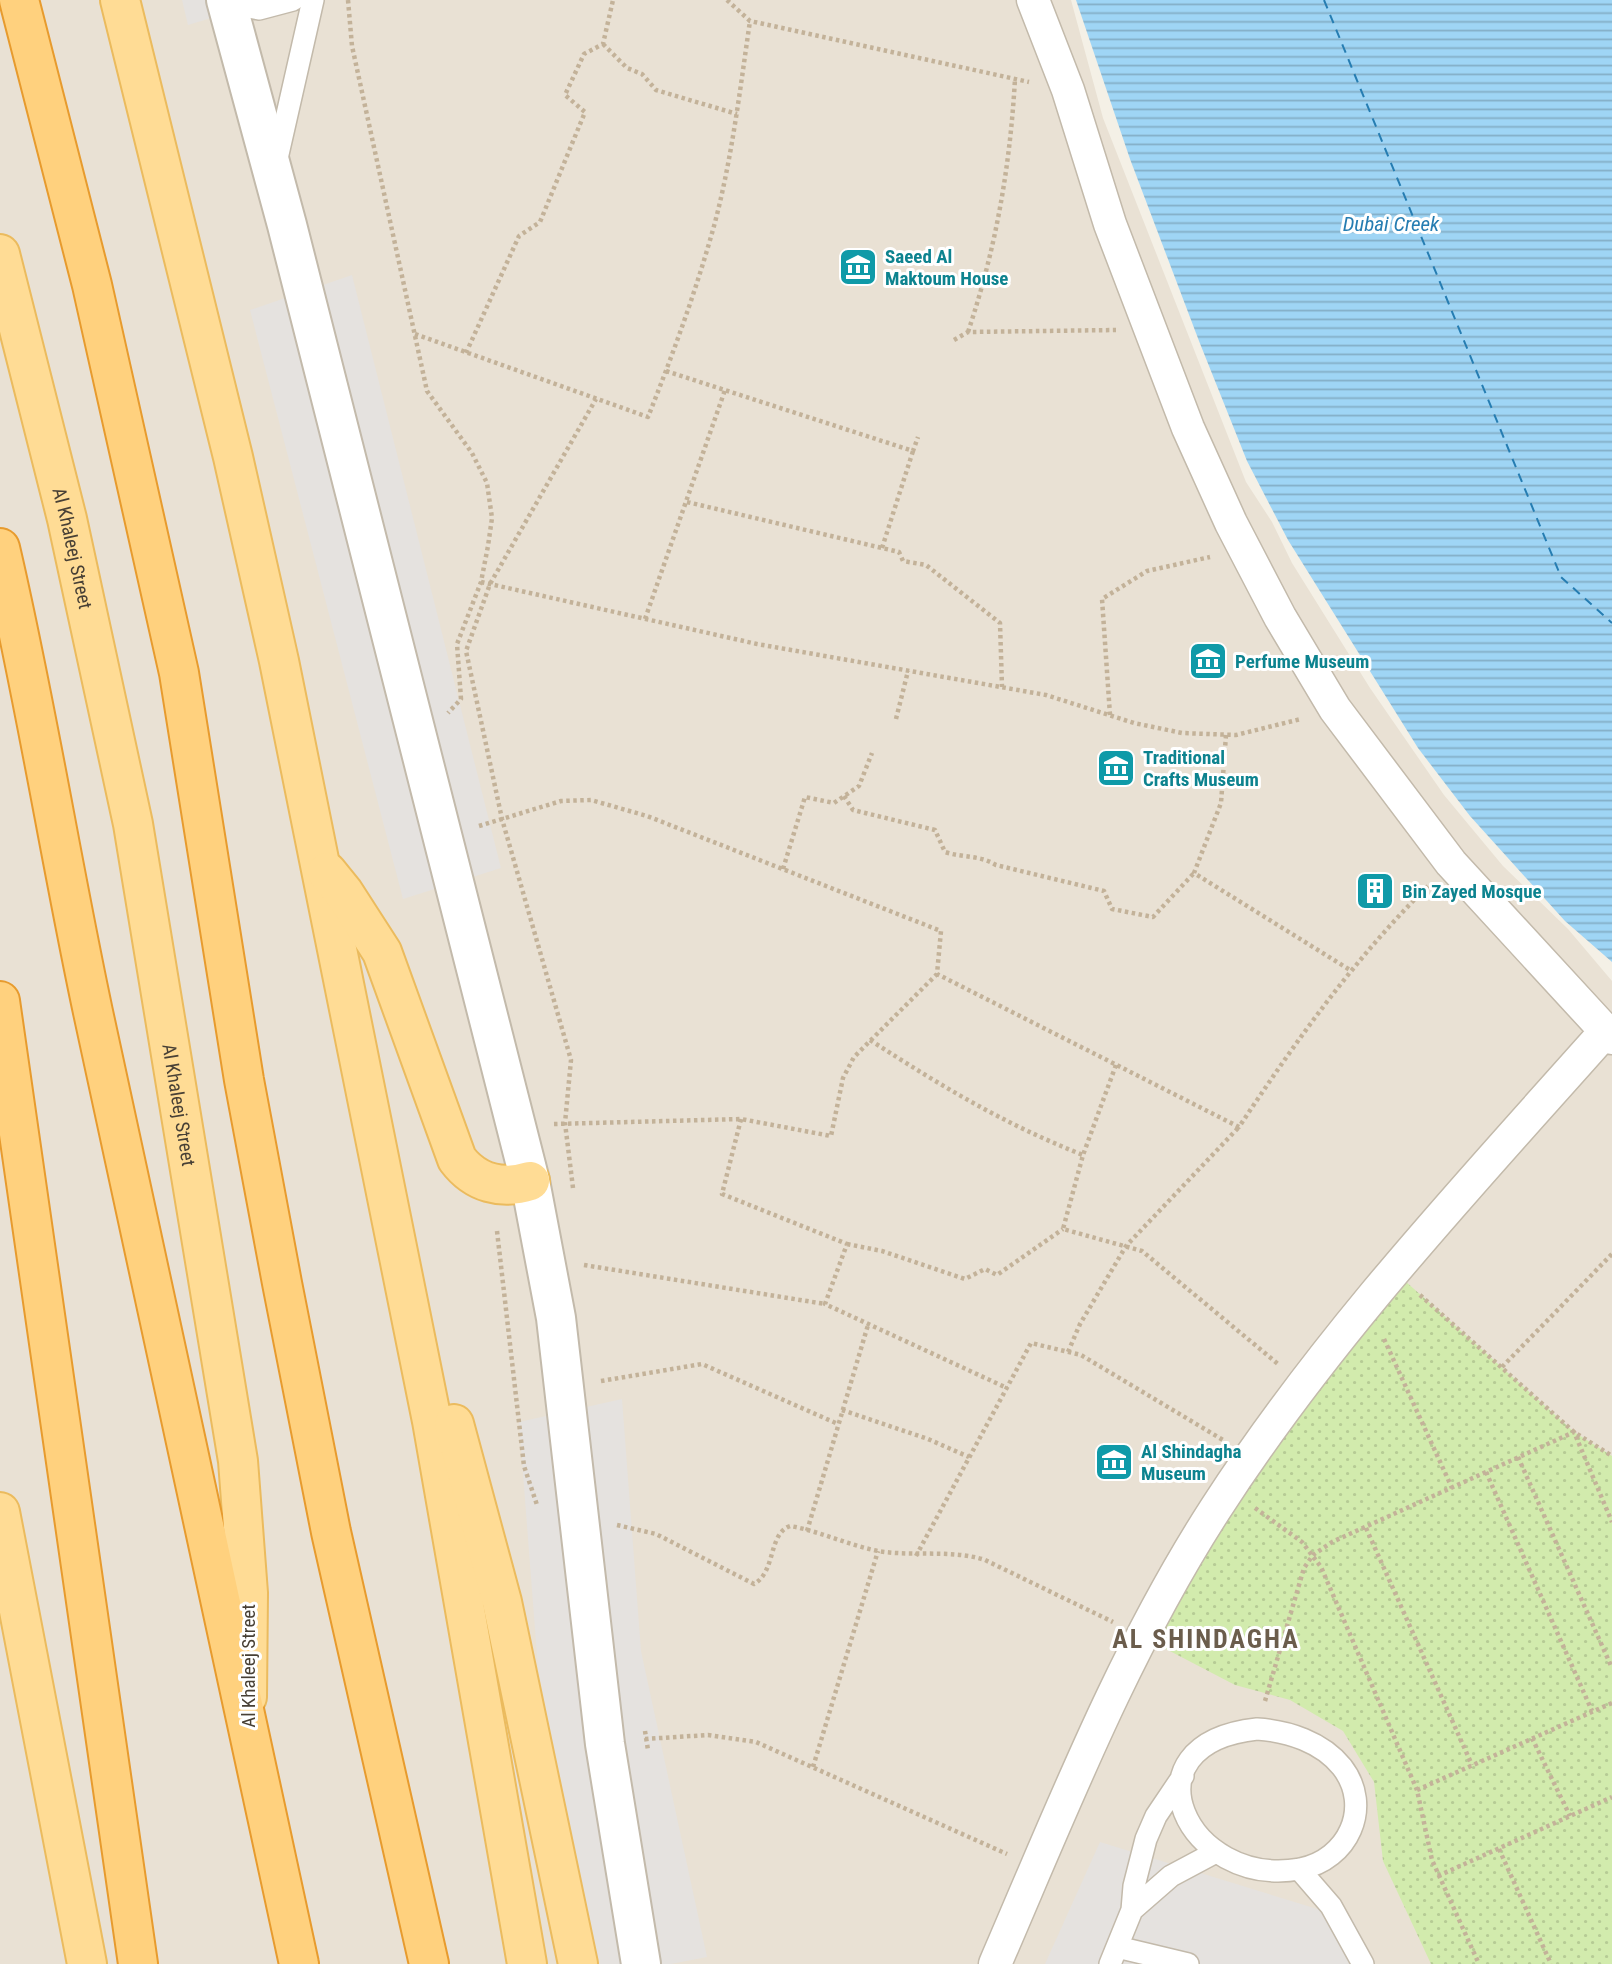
<svg xmlns="http://www.w3.org/2000/svg" width="1612" height="1964" font-family="'Roboto Condensed',sans-serif">
  <style>
    .residential { fill: #e9e1d4 }
    .park { fill: url(#park-dots) }
    .parking { fill: #e5e2df }
    .water { fill: url(#water-rules) }
    .lines { fill: none; stroke-linecap: round; stroke-linejoin: round }
    .ferry { stroke: #267db2; stroke-width: 2; stroke-dasharray: 9 7; stroke-linecap: butt }
    .service-casing { stroke: #c3baab; stroke-width: 24 }
    .pedestrian-casing { stroke: #c3baab; stroke-width: 35 }
    .minor-casing { stroke: #c3baab; stroke-width: 42 }
    .primary-casing { stroke: #ebbb5e; stroke-width: 42 }
    .trunk-casing { stroke: #e79b2e; stroke-width: 42 }
    .path { stroke: #c3b299; stroke-width: 4.5; stroke-dasharray: 3.5 3.5; stroke-linecap: butt }
    .service { stroke: #fff; stroke-width: 21 }
    .pedestrian { stroke: #fff; stroke-width: 32 }
    .minor { stroke: #fff; stroke-width: 38 }
    .primary { stroke: #ffdc95; stroke-width: 38 }
    .trunk { stroke: #ffd17e; stroke-width: 38 }
    .labels { text-anchor: middle; stroke-width: 6; stroke-linejoin: round; paint-order: stroke }
    .culture-label { font-size: 19px; font-weight: bold; fill: #0d838f; stroke: #fff; text-anchor: start }
    .street-label { font-size: 19px; fill: #484035; stroke: #fff }
    .water-label { font-size: 21px; font-style: italic; fill: #267db2; stroke: #fff }
    .district-label { font-size: 26px; font-weight: bold; letter-spacing: 2px; fill: #6b5d4c; stroke: #fff }
  </style>
  <defs>
    <pattern id="park-dots" width="8" height="8" patternUnits="userSpaceOnUse" patternTransform="scale(1.75)"><rect width="8" height="8" fill="#d2ebad"/><path d="M2 2h.1M6 6h.1" fill="none" stroke="#b6cb95" stroke-width="1.8" stroke-linecap="round"/></pattern>
    <pattern id="water-rules" width="6" height="5" patternUnits="userSpaceOnUse" patternTransform="scale(1.75)"><rect width="6" height="5" fill="#9fd5f5"/><path d="M0 2.5h6" fill="none" stroke="#84aec7"/></pattern>
  </defs>
  <rect width="100%" height="100%" fill="#f4f0e6"/>
  <path class="residential" d="M0 0H1071L1103 118 1246 482 1272 522 1292 563 1370 688 1444 795 1503 866 1568 929 1612 981V1964H0Z"/>
  <path class="park" d="M1395 1272 1574 1432 1612 1456V1964H1431L1383 1861 1374 1782 1343 1731 1290 1700 1235 1685 1141 1636Z"/>
  <path class="parking" d="M182 0H271L188 25Z
    M352 275 501 868 403 899 250 310Z
    M622 1399 641 1651 707 1957 671 1964H594L538 1668 519 1422Z
    M1100 1842 1353 1920 1375 1964H1045Z"/>
  <path class="water" d="M1076 0H1612V962L1565 921 1470 816 1418 748 1288 540 1247 461 1199 341 1130 159Z"/>
  <g class="lines">
    <path class="ferry" d="M1324 0 1561 577 1612 623"/>
    <defs>
      <path id="service" d="M227 3 259 9 293 0
        M276 163 313 0
        M1257 1729C1288 1731 1322 1742 1342 1767 1373 1807 1348 1860 1300 1869 1187 1889 1119 1744 1257 1729Z
        M1299 1869 1331 1906 1363 1964
        M1132 1910 1171 1876 1216 1852
        M1117 1947 1188 1964
        M1110 1964 1132 1910 1134 1886 1146 1839 1156 1816 1183 1776"/>
      <path id="pedestrian" d="M1033 0 1068 90 1110 224 1188 428 1231 523 1280 617 1335 709 1451 863 1612 1038
        M995 1964C1062 1809 1124 1650 1216 1508 1327 1336 1469 1185 1605 1032"/>
      <path id="minor" d="M226 0 287 225 530 1181 556 1318 605 1744 641 1964"/>
      <g id="primary">
        <path d="M120 0 233 457 279 661 432 1421 527 1964"/>
        <path id="s1" d="M0 254 67 519 133 824 238 1461 248 1593 247 1697"/>
        <path d="M327 872 344 893 382 952 457 1159C475 1183 501 1190 530 1181"/>
        <path d="M454 1424 502 1602 578 1964"/>
        <path d="M0 1512 87 1964"/>
      </g>
      <path id="trunk" d="M19 0 92 285 179 673 244 1080 282 1283 331 1532 429 1964
        M0 548C36 702 60 857 93 1012 159 1330 229 1647 299 1964
        M0 1001 138 1964"/>
    </defs>
    <use href="#service" class="service-casing"/>
    <use href="#pedestrian" class="pedestrian-casing"/>
    <use href="#minor" class="minor-casing"/>
    <use href="#primary" class="primary-casing"/>
    <use href="#trunk" class="trunk-casing"/>
    <path class="path" d="M348 0 352 46 427 391 472 453 487 483 492 518 488 546 481 582 457 644 461 699 448 713
      M727 0 750 21 1029 82
      M603 44 627 68 642 74 656 90 737 114
      M968 332C996 248 1010 167 1015 79
      M415 334 648 417C673 354 696 291 714 226 732 159 740 89 750 21
      M954 340 968 332 1116 330
      M466 353 519 236 540 222 585 112 565 95 584 54 603 44 613 0
      M666 371 913 451 918 437
      M687 502 899 552 903 561 926 565 1000 623 1002 687
      M882 548 913 451
      M481 582 757 644 1046 695 1134 723 1182 733 1236 735 1301 719
      M645 619 725 390
      M1110 715 1102 599 1147 571 1210 557
      M896 719 908 671
      M1226 735 1221 803 1194 873 1350 970
      M844 796 853 810 935 830 945 852C963 858 980 855 996 865L1104 891 1112 909 1153 917 1194 873
      M479 826 561 801 591 800 647 816 941 931 937 974 1239 1127C1296 1041 1354 959 1428 886
      M783 869 805 797 834 803 859 786 872 753
      M870 1040C943 1087 1002 1123 1083 1155
      M1116 1065 1083 1155 1063 1229 1142 1251 1278 1364
      M741 1119 722 1194 847 1244 825 1304 1007 1388
      M554 1124 741 1119 831 1136 843 1078 854 1057 937 974
      M573 1188 565 1123 571 1060 502 819 466 651 490 584 596 399
      M497 1231 524 1466 537 1505
      M847 1244 882 1251 965 1279 985 1269 997 1275 1063 1229
      M584 1265 825 1304
      M1420 1295 1574 1432 1612 1456
      M1384 1339 1452 1488
      M1068 1352 1080 1324 1126 1246 1239 1127
      M1502 1367 1612 1254
      M601 1381 702 1364 838 1424
      M842 1410 928 1439 969 1457
      M1518 1457 1612 1668
      M1486 1472 1592 1711
      M1255 1508 1302 1542 1321 1567 1417 1790 1432 1860 1479 1964
      M617 1525 656 1534 754 1584C776 1572 768 1534 790 1526 819 1531 848 1545 878 1551 914 1557 951 1549 985 1560L1113 1622
      M1366 1528 1472 1765
      M807 1531 868 1325
      M916 1556 1031 1343 1081 1355 1223 1440
      M1265 1701 1304 1568 1313 1555 1332 1542 1574 1432 1612 1522
      M645 1731 648 1750
      M1532 1738 1570 1816
      M645 1739 708 1735 756 1742 1007 1854
      M813 1767 878 1551
      M1417 1790 1612 1703
      M1499 1849 1551 1964
      M1438 1876 1612 1797"/>
    <use href="#service" class="service"/>
    <use href="#pedestrian" class="pedestrian"/>
    <use href="#minor" class="minor"/>
    <use href="#primary" class="primary"/>
    <use href="#trunk" class="trunk"/>
  </g>
  <defs>
    <symbol id="museum-square" viewBox="-11 -11 22 22"><rect x="-9" y="-9" width="18" height="18" rx="4" fill="#0f9aa8" stroke="#fff"/><path d="M0-6L6-3V-2H-6V-3ZM-5-1h2V3h-2ZM-1-1h2V3h-2ZM3-1h2V3H3ZM-6 4H6V6H-6Z" fill="#fff"/></symbol>
    <symbol id="building-square" viewBox="-11 -11 22 22"><rect x="-9" y="-9" width="18" height="18" rx="4" fill="#0f9aa8" stroke="#fff"/><path d="M-4-6H4V6H1V3H-1V6H-4ZM-2.5-4.3h1.7v1.8h-1.7ZM.8-4.3h1.7v1.8H.8ZM-2.5-1h1.7V.8h-1.7ZM.8-1h1.7V.8H.8Z" fill="#fff"/></symbol>
  </defs>
  <g fill-rule="evenodd">
    <use href="#museum-square" x="836" y="245" width="44" height="44"/>
    <use href="#museum-square" x="1186" y="639" width="44" height="44"/>
    <use href="#museum-square" x="1094" y="746" width="44" height="44"/>
    <use href="#building-square" x="1353" y="869" width="44" height="44"/>
    <use href="#museum-square" x="1092" y="1440" width="44" height="44"/>
  </g>
  <g class="labels">
    <g class="culture-label">
      <text x="885" y="263">Saeed Al<tspan x="885" dy="22">Maktoum House</tspan></text>
      <text x="1235" y="668">Perfume Museum</text>
      <text x="1143" y="764">Traditional<tspan x="1143" dy="22">Crafts Museum</tspan></text>
      <text x="1402" y="898">Bin Zayed Mosque</text>
      <text x="1141" y="1458">Al Shindagha<tspan x="1141" dy="22">Museum</tspan></text>
    </g>
    <g class="street-label">
      <text dy="7" stroke="none"><textPath href="#s1" startOffset="303">Al Khaleej Street</textPath></text>
      <text dy="7" stroke="none"><textPath href="#s1" startOffset="870">Al Khaleej Street</textPath></text>
      <text transform="translate(248 1666) rotate(-90)" y="7">Al Khaleej Street</text>
    </g>
    <g class="water-label">
      <text x="1391" y="231">Dubai Creek</text>
    </g>
    <g class="district-label">
      <text x="1206" y="1648">AL SHINDAGHA</text>
    </g>
  </g>
</svg>
